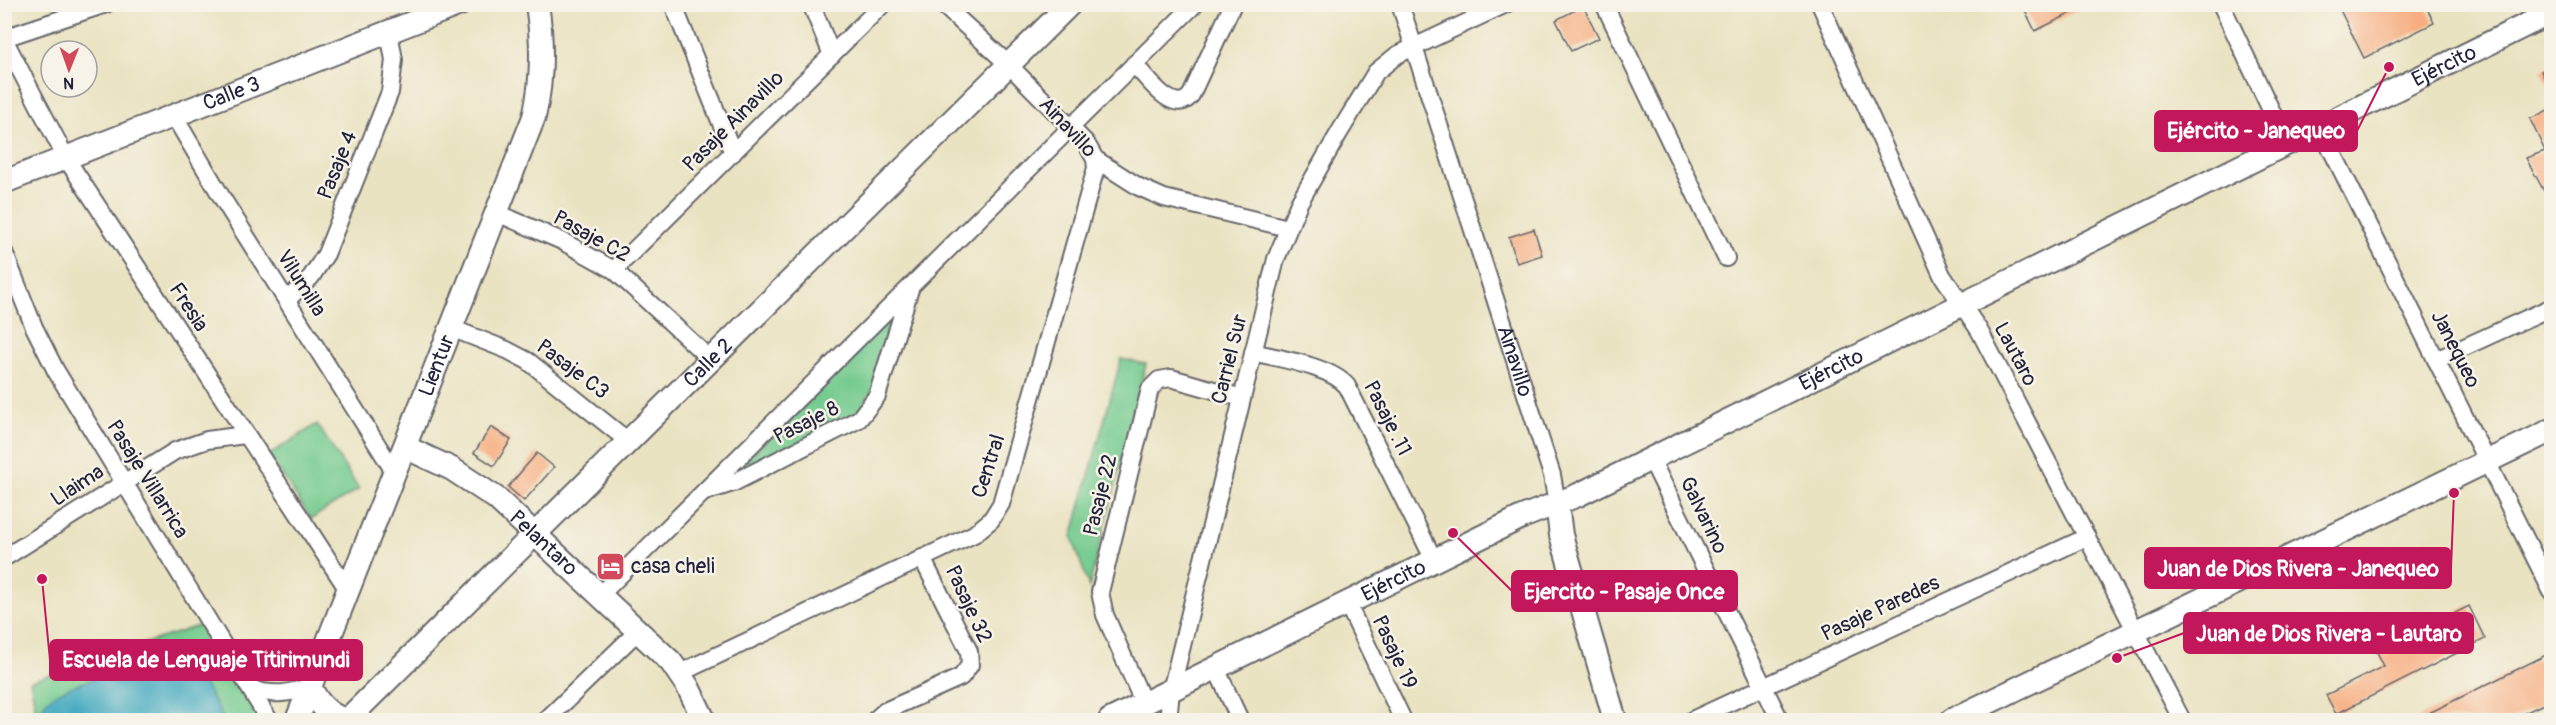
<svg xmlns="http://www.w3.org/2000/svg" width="2556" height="725" font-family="Pangolin,sans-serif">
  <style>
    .green { fill: #75cb8f; stroke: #4c7665; stroke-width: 1.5 }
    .water { fill: #3fa8bf; stroke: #30657d; stroke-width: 1.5 }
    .building { fill: #f7ad80 }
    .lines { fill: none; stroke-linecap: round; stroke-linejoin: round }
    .street-casing { stroke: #68666a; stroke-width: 20 }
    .secondary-casing { stroke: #68666a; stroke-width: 26 }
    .street { stroke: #fff; stroke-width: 16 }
    .secondary { stroke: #fff; stroke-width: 22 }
    .labels { text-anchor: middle; stroke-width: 5; stroke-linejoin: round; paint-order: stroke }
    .street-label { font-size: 21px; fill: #22223b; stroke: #f7f3e8 }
    .poi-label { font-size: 21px; fill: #22223b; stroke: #f7f3e8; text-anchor: start }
    .leader { fill: none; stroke: #c2185b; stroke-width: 2 }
    .callout-dot { fill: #c2185b; stroke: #f7f3e8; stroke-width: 2 }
    .callout { fill: #c2185b; stroke: #c2185b; stroke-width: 2 }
    .callout-label { font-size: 22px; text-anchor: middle; font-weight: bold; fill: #fff }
  </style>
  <rect width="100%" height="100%" fill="#f7f3e8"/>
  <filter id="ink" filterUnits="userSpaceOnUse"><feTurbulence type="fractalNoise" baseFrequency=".0167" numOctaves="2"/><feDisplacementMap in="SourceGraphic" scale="12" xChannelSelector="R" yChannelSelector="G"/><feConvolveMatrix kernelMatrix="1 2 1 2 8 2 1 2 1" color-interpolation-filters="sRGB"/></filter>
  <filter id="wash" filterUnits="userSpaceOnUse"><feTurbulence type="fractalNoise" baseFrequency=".008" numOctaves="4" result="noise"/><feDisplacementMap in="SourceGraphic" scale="24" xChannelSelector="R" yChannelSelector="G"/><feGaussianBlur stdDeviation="1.35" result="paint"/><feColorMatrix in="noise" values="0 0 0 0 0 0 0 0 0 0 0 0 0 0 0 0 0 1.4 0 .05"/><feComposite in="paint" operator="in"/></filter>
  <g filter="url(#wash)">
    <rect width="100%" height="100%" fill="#eae3c2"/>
    <path class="green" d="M898 307 874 388 856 414 737 475 734 473Z
      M1121 359 1146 364 1089 587 1072 537Z
      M317 424 359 489 311 519 269 455Z
      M201 625 261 720H33L35 705 30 681Z"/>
    <path class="water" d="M164 661 175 663 200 676 224 720H39L38 716C41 708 44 702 51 697 71 683 139 664 164 661Z"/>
    <g id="blocks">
      <path class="building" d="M2022 4H2090L2035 31Z
        M2337 4H2425L2434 23 2364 58Z
        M1583 6 1599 38 1571 51 1556 20Z
        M2552 66V93L2541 71Z
        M2552 108V206L2526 158 2545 151 2530 119Z
        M1534 229 1542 255 1517 263 1509 237Z
        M491 427 511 440 494 466 474 453Z
        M537 453 554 467 524 501 508 487Z
        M2469 606 2485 639 2336 714 2326 695 2384 666 2377 652Z
        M2546 655 2552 666V700L2510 720H2415Z"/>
    </g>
  </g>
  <g filter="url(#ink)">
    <use href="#blocks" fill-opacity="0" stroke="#68666a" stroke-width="1.5"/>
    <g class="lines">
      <defs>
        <g id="street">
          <path d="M673 4 733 153"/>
          <path d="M811 4 832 55"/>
          <path id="s1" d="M1400 4 1552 475 1557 504"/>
          <path d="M1604 4 1726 258"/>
          <path d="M1820 4 1942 275 1979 330 2182 720"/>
          <path d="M2221 4 2287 144"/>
          <path d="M4 38 106 4"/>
          <path d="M4 39 66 158 348 590"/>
          <path d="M1134 64C1146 76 1174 118 1191 95L1233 4"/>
          <path d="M174 116 224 201 395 473"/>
          <path d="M2320 127 2552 592"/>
          <path d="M1095 159 1139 187 1164 198 1288 228"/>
          <path d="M497 213 562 241 614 270 710 359"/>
          <path d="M4 252 34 327 56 371 269 720"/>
          <path d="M614 270 883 4"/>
          <path d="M287 300 311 277 326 254 390 92 394 60 389 32"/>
          <path d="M451 328 507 350 528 361 628 441"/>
          <path d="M1253 352C1280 359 1330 366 1347 386L1434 560"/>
          <path d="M2436 360 2552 307"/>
          <path d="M1651 459 1780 720"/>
          <path d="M705 492 733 483 859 419 877 396 911 286"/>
          <path d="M4 558 175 451 207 440 245 435"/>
          <path d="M600 595 1195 4"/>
          <path d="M1347 603 1403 720"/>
          <path d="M1216 668 1240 720"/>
          <path d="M680 673 974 534 991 520 1001 504 1096 168 1095 159 1086 143 1008 64 942 4"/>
          <path d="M252 689C273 696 290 694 310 686"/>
          <path d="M1144 704 1105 615 1100 592 1150 389 1159 380 1171 378 1242 398"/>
          <path d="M546 720 638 631"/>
          <path d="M875 720 885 711 961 677 970 665 969 651 922 558"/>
          <path d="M1168 720 1171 691 1276 259 1299 203 1339 133 1376 72 1397 55 1506 4"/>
          <path d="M1692 720 2087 537"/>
        </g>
        <g id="secondary">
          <path id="s2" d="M4 182 460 4"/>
          <path id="s3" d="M405 447 452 469 496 498 671 662 688 687 704 720"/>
          <path d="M1557 504 1561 535 1615 720"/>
          <path d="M310 686C317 703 328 715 346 720"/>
          <path id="s4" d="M297 720 534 117C543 79 543 43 537 4"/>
          <path id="s5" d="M347 720 1070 4"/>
          <path id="s6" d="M1110 720 1522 517 1578 495 2552 12"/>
          <path d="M1952 720 2552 430"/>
        </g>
      </defs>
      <use href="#street" class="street-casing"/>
      <use href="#secondary" class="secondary-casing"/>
      <use href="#street" class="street"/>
      <use href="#secondary" class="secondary"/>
    </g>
  </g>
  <defs>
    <symbol id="hotel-square" viewBox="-11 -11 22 22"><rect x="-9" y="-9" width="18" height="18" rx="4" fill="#d1495b" stroke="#f7f3e8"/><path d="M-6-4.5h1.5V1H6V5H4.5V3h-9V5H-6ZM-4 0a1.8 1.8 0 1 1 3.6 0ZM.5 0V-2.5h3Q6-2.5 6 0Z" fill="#fff"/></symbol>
  </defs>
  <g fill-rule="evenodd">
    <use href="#hotel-square" x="594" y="550" width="33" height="33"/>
  </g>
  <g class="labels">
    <g class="street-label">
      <text dy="7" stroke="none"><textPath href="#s6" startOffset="1486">Ejército</textPath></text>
      <text dy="7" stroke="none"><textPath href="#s2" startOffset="244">Calle 3</textPath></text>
      <text transform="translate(733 121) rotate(-45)" y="7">Pasaje Ainavillo</text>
      <text transform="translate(1068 127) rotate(47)" y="7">Ainavillo</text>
      <text transform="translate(337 165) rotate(-68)" y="7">Pasaje 4</text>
      <text transform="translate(592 236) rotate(29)" y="7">Pasaje C2</text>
      <text transform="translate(302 283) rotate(58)" y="7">Vilumilla</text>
      <text transform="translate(189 307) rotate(57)" y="7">Fresia</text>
      <text transform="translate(2456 349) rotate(63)" y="7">Janequeo</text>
      <text transform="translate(2016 354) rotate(62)" y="7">Lautaro</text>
      <text transform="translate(1229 359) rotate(-76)" y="7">Carriel Sur</text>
      <text dy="7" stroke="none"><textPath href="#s1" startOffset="375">Ainavillo</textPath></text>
      <text dy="7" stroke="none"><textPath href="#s5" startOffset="508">Calle 2</textPath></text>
      <text dy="7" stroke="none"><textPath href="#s4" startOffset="381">Lientur</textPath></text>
      <text transform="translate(573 369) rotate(37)" y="7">Pasaje C3</text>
      <text dy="7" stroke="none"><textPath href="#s6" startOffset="802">Ejército</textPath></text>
      <text transform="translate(1388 418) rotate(63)" y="7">Pasaje .11</text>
      <text transform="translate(806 422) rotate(-27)" y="7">Pasaje 8</text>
      <text transform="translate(988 466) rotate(-72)" y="7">Central</text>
      <text transform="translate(148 479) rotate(58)" y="7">Pasaje Villarrica</text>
      <text transform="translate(77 485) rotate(-33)" y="7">Llaima</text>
      <text transform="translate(1100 495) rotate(-76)" y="7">Pasaje 22</text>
      <text transform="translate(1704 515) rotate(64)" y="7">Galvarino</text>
      <text dy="7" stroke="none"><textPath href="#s3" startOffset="170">Pelantaro</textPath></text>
      <text dy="7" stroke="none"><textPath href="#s6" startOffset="316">Ejército</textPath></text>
      <text transform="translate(969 604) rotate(65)" y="7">Pasaje 32</text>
      <text transform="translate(1880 608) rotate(-25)" y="7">Pasaje Paredes</text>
      <text transform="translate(1395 652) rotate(65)" y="7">Pasaje 19</text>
    </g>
    <g class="poi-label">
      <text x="631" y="573">casa cheli</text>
    </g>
  </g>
  <path class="leader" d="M2389 67L2357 131M2454 493L2451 568M1453 533L1512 591M2117 658L2184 633M42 579L50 660"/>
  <g class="callout-dot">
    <circle cx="2389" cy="67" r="6"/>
    <circle cx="2454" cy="493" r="6"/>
    <circle cx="1453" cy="533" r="6"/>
    <circle cx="2117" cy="658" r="6"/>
    <circle cx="42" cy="579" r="6"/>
  </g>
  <g class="callout">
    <rect x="2155" y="111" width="202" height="40" rx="6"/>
    <rect x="2145" y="548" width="306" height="40" rx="6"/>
    <rect x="1512" y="571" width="225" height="40" rx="6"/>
    <rect x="2184" y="613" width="289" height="40" rx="6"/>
    <rect x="50" y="640" width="312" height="40" rx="6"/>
  </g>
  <g class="callout-label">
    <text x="2256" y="138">Ejército - Janequeo</text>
    <text x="2298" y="576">Juan de Dios Rivera - Janequeo</text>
    <text x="1624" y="599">Ejercito - Pasaje Once</text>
    <text x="2329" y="641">Juan de Dios Rivera - Lautaro</text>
    <text x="206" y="667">Escuela de Lenguaje Titirimundi</text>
  </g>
  <rect width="2556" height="725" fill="none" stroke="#f7f3e8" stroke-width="24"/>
  <g transform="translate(69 69) rotate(181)"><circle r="28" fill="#f7f3e8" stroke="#a29fa3" stroke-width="1.5"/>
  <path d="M0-4.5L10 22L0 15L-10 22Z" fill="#d1495b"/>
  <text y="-9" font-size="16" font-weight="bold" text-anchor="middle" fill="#22223b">N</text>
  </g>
</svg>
